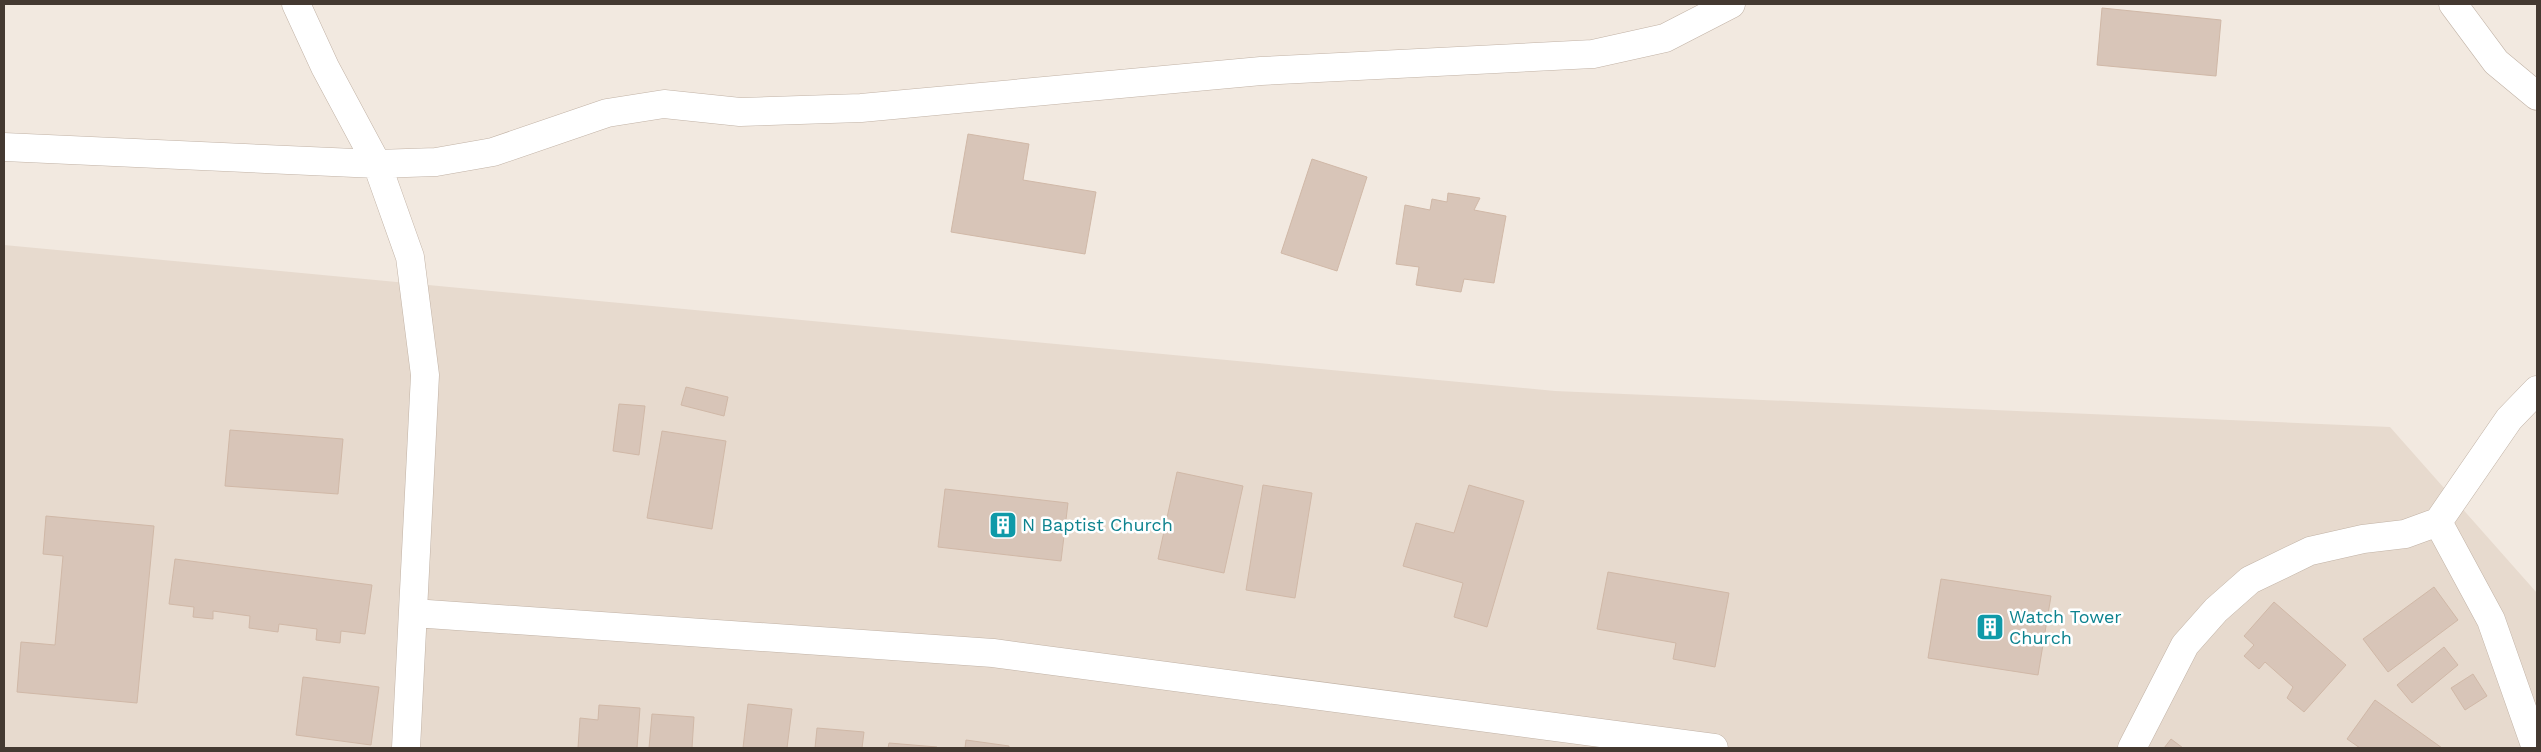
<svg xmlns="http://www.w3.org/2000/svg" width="2541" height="752" font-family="'Work Sans',sans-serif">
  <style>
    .residential { fill: #e7dace }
    .building { fill: #d8c5b8; stroke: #d0b8a7 }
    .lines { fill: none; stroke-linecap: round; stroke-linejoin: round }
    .street-casing { stroke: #c1b2a5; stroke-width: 29 }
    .street { stroke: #fff; stroke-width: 28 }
    .labels { text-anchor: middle; stroke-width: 5; stroke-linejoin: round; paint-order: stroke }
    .culture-label { font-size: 18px; fill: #0d838f; stroke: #fff; text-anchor: start }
  </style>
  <rect width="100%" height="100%" fill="#f2e9e0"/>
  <path class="residential" d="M4 245 1555 391 2390 427 2537 593V748H4Z"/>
  <path class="building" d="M2102 8 2221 20 2216 76 2097 65Z
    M968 134 1029 144 1023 180 1096 192 1085 254 951 232Z
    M1312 159 1367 177 1337 271 1281 253Z
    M1448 193 1480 198 1474 210 1506 216 1494 283 1464 279 1461 292 1416 285 1419 267 1396 264 1405 205 1430 210 1432 199 1447 202Z
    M686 387 728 397 724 416 681 405Z
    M619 404 645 406 639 455 613 451Z
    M230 430 343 439 338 494 225 486Z
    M662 431 726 441 712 529 647 518Z
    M1177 472 1243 486 1224 573 1158 559Z
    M1263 485 1312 493 1295 598 1246 590Z
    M1469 485 1524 501 1487 627 1454 617 1463 583 1403 566 1416 523 1454 533Z
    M945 489 1068 503 1061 561 938 547Z
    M46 516 154 526 137 703 17 692 21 642 55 645 63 556 43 554Z
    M175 559 372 585 365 634 341 631 340 643 316 640 317 629 279 624 278 632 249 628 250 616 213 611V619L193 617 194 607 169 604Z
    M1608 572 1729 593 1715 667 1673 659 1676 643 1597 629Z
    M1941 579 2051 596 2038 675 1928 658Z
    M2434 587 2458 620 2388 672 2363 639Z
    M2274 602 2346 665 2304 712 2287 698 2293 687 2265 662 2259 669 2244 656 2254 645 2244 636Z
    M2444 647 2458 665 2412 703 2397 685Z
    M2473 674 2487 696 2465 710 2451 688Z
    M303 677 379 687 371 745 296 735Z
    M2375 700 2442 748H2360L2347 739Z
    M748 704 792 709 787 748H743Z
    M599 705 640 708 637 748H578L580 718 598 720Z
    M652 714 694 717 692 748H649Z
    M817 728 864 732 862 748H815Z
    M2171 739 2183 748H2164Z
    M966 740 1009 746V748H965Z
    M889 743 937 747V748H888Z"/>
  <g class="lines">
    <defs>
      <path id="street" d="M296 4 325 67 377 164 410 257 425 375 406 748
        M2453 4 2496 62 2537 96
        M4 147 377 164 436 162 493 152 607 113 664 104 740 112 861 108 1261 71 1593 54 1665 38 1731 4
        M2438 522 2491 620 2536 748
        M413 613 993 653 1714 748
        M2132 748 2185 645 2216 610 2250 580 2310 551 2363 539 2405 534 2438 522 2509 419 2537 390"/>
    </defs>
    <use href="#street" class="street-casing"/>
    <use href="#street" class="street"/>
  </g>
  <defs>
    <symbol id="building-square" viewBox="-11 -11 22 22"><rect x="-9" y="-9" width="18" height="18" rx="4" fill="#0f9aa8" stroke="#fff"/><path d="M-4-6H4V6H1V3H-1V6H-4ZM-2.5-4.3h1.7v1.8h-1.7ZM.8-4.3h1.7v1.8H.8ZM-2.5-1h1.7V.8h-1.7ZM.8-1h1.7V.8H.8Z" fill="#fff"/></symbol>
  </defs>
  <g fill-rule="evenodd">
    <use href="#building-square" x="987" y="509" width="32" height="32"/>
    <use href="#building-square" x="1974" y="611" width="32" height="32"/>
  </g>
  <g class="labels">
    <g class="culture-label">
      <text x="1022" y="531">N Baptist Church</text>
      <text x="2009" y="623">Watch Tower<tspan x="2009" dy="21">Church</tspan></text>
    </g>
  </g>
  <rect width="2541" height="752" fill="none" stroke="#443931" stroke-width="10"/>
</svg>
